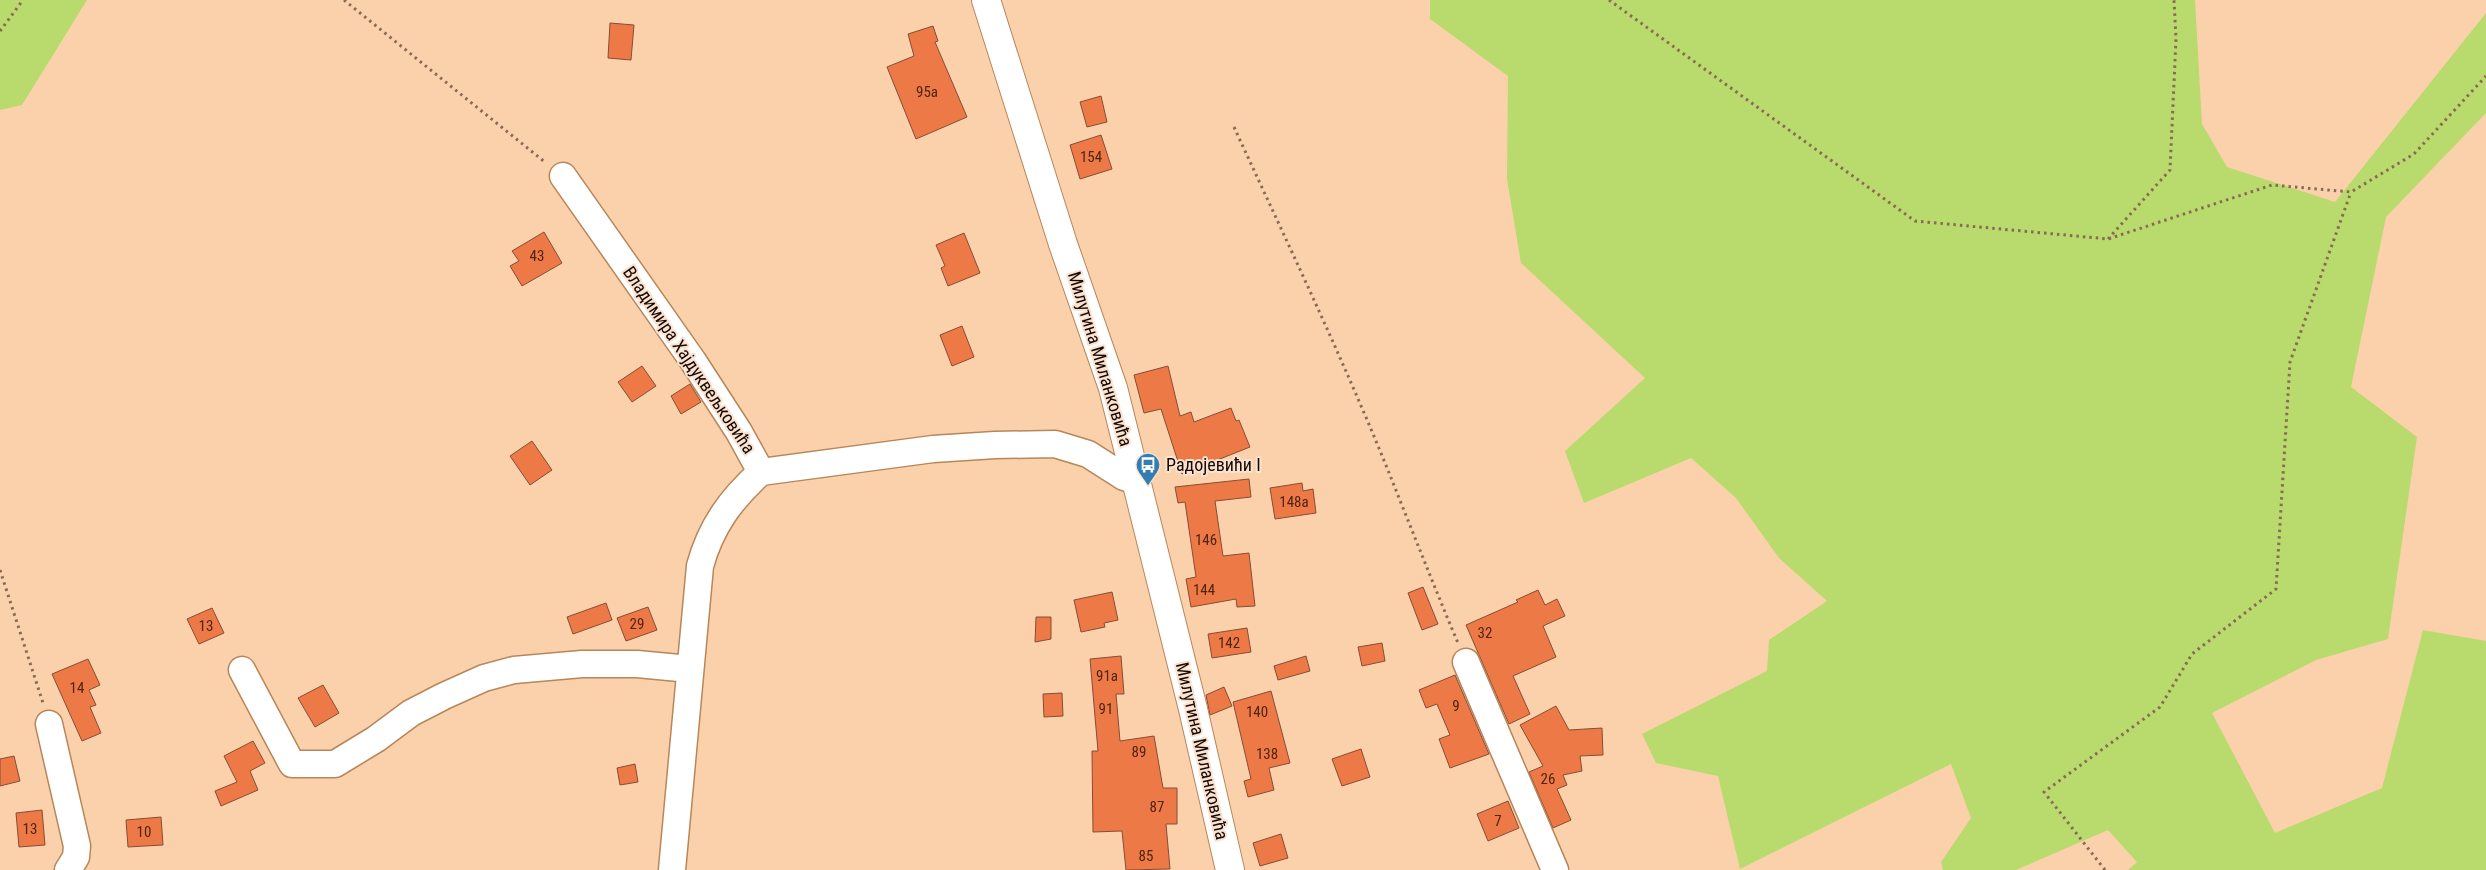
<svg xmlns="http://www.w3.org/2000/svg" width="2486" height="870" font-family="'Roboto Condensed',sans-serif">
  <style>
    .green { fill: #b9da6c }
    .building { fill: #ed7946; stroke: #864d36 }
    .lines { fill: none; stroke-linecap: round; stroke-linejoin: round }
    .minor-casing { stroke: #b78659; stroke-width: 29 }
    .major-casing { stroke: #b78659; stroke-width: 30 }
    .path { stroke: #896b55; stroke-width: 3; stroke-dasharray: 2.5 4; stroke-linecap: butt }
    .minor { stroke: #fff; stroke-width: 26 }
    .major { stroke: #fff; stroke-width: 28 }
    .labels { text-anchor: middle; stroke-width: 4; stroke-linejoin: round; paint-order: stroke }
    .number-label { font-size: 15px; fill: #4e2412 }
    .street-label { font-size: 18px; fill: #190700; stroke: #f8e2d0 }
    .poi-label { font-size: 18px; fill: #190700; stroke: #f8e2d0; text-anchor: start }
  </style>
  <rect width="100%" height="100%" fill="#fbd1ac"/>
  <path class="green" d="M0 0H87L22 105 0 110Z
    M1430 0H2195L2202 124 2227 167 2335 202 2486 13V113L2386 217 2351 387 2417 437 2388 639 2316 660 2212 713 2275 833 2382 788 2423 630 2486 641V870H2128L2137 862 2108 830 2016 870H1943L1941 862 1971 818 1951 764 1740 869 1718 776 1656 763 1642 734 1767 671 1769 640 1827 601 1779 558 1736 498 1691 458 1584 503 1565 451 1645 378 1521 263 1507 179 1508 76 1430 19Z"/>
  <path class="building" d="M610 23 634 25 631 60 608 58Z
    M933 26 938 41 935 42 967 117 916 139 887 67 914 56 908 34Z
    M1101 96 1107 122 1087 127 1080 102Z
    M1101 135 1112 169 1080 179 1070 145Z
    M544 232 562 263 522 286 510 266 519 261 512 251Z
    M964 233 980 273 948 286 941 268 945 266 936 245Z
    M962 326 974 357 952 366 940 335Z
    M642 366 656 386 632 402 618 382Z
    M1168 366 1180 416 1191 412 1194 422 1231 408 1236 421 1239 420 1250 447 1182 474 1161 409 1144 413 1134 375Z
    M690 384 701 402 681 414 671 396Z
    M532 441 552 470 530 485 510 456Z
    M1249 479 1251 497 1215 501 1223 556 1249 553 1255 606 1237 607 1236 599 1191 607 1186 579 1196 577 1185 502 1178 503 1175 487Z
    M1302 483 1303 491 1313 489 1316 513 1275 519 1270 488Z
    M1423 587 1438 624 1422 630 1408 593Z
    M1538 590 1545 605 1557 599 1565 616 1543 626 1556 657 1513 676 1530 714 1509 724 1466 625 1518 602 1516 600Z
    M1112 592 1118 620 1104 623 1105 627 1081 632 1074 600Z
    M606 603 612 620 573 634 567 617Z
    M648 607 657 630 626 641 617 618Z
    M212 608 224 633 199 644 187 619Z
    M1036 617H1051V639L1035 642Z
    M1247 628 1251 652 1212 658 1208 634Z
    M1382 643 1385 661 1362 666 1358 647Z
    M1121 656 1124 694H1116L1120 741 1154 736 1163 788H1177V824H1166L1170 869 1126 870 1122 831 1093 832 1092 751H1098L1090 659Z
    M1306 656 1310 671 1278 680 1274 666Z
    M88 659 100 685 89 690 96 705 90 707 101 733 82 741 52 674Z
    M1455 675 1489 754 1450 768 1439 739 1450 735 1437 704 1426 708 1419 690Z
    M323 685 339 713 315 727 298 698Z
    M1224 687 1232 706 1210 715 1206 695Z
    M1271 691 1290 763 1269 768 1274 790 1248 797 1244 781 1251 779 1233 702Z
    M1062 693 1063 716 1044 717 1043 694Z
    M1556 706 1569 730 1602 728 1603 755 1580 756 1582 771 1563 775 1567 785 1557 789 1571 820 1553 828 1529 772 1543 766 1520 725Z
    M253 741 265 763 250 771 258 790 221 806 215 791 237 782 224 756Z
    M1361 749 1370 777 1342 786 1332 759Z
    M14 756 20 781 0 786V759Z
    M635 764 638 782 620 785 617 768Z
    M1508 801 1519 828 1488 841 1477 814Z
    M42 810 45 845 19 847 16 813Z
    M161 817 163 845 128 847 126 820Z
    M1281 834 1288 858 1260 866 1253 843Z"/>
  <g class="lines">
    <defs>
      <path id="minor" d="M563 176 693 361 739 432 761 472
        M1466 662 1555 870
        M242 670 292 764H335L376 739 411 713 444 696 484 678 514 670 582 664H637L690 669
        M49 724 77 846 76 857 68 870
        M672 870 700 566C711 526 731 499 761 472L933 449 995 445 1055 444 1088 454 1124 477 1136 481"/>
      <path id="major" d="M986 0 1063 244 1113 388 1193 709 1230 870"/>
    </defs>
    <use href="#minor" class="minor-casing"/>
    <use href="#major" class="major-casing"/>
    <path class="path" d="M344 0 546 163
      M1609 0 1915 221 2108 239 2272 185 2351 192 2414 154 2486 76
      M0 31 23 0
      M1234 127C1291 251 1351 375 1401 503 1420 550 1438 596 1458 643
      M2108 239 2170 170 2176 39 2174 0
      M0 570 43 703
      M2105 870 2044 792 2160 707 2192 654 2276 589 2290 362 2351 192"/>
    <use href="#minor" class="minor"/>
    <use href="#major" class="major"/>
  </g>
  <defs>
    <symbol id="bus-pin" viewBox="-11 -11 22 30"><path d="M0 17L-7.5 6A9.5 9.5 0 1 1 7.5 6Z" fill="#347db1" stroke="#f8e2d0"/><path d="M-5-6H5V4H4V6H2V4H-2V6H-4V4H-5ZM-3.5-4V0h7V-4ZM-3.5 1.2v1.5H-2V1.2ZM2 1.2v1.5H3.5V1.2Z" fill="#fff"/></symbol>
  </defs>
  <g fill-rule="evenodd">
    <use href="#bus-pin" x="1134" y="451" width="28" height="38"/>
  </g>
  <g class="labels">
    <g class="number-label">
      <text x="927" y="97">95a</text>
      <text x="1091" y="162">154</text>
      <text x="537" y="261">43</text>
      <text x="1294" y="507">148a</text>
      <text x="1206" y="545">146</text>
      <text x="1204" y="595">144</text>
      <text x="637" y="629">29</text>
      <text x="206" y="631">13</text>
      <text x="1485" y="638">32</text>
      <text x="1229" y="648">142</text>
      <text x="1107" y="681">91a</text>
      <text x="77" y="693">14</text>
      <text x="1456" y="711">9</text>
      <text x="1106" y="714">91</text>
      <text x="1257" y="717">140</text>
      <text x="1139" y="757">89</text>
      <text x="1267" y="759">138</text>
      <text x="1548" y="784">26</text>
      <text x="1157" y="812">87</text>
      <text x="1498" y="826">7</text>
      <text x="30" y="834">13</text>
      <text x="144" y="837">10</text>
      <text x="1146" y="861">85</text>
    </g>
    <g class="street-label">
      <text transform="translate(1100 359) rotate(73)" y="6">Милутина Миланковића</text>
      <text transform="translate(689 360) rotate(56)" y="6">Владимира Хајдуквељковића</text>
      <text transform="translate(1202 751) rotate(77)" y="6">Милутина Миланковића</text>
    </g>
    <g class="poi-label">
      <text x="1166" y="471">Радојевићи I</text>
    </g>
  </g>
</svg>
